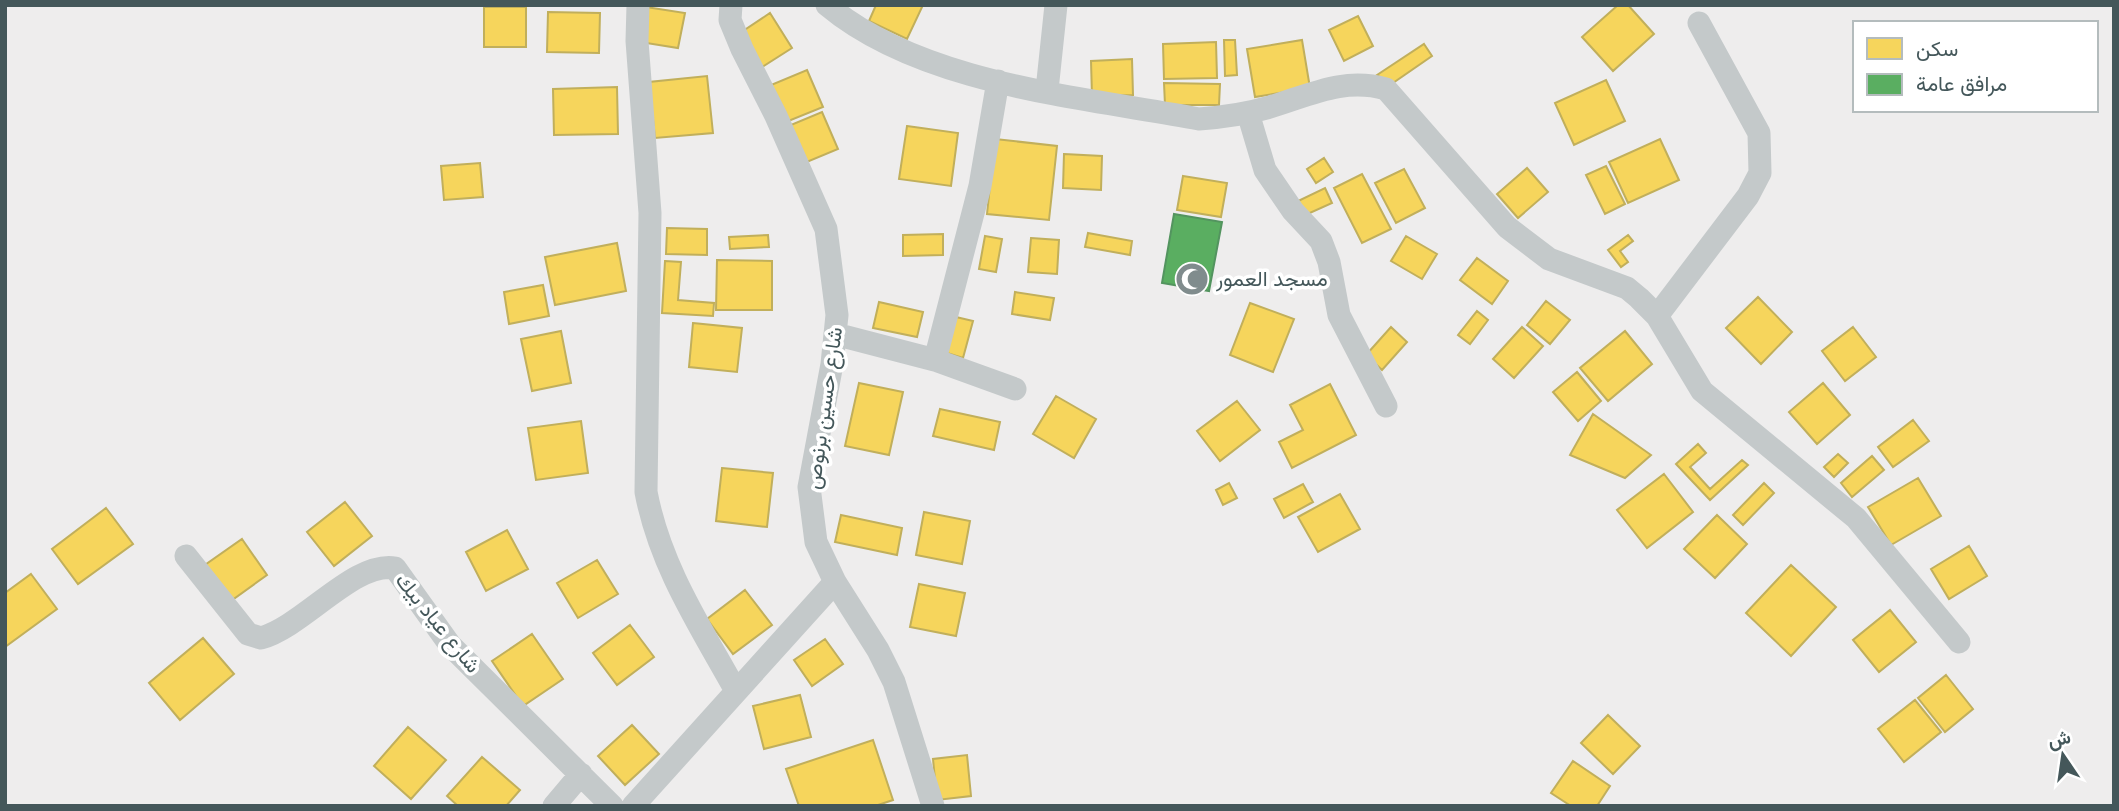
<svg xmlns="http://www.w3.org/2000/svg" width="2119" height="811" font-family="Helvetica,Vazirmatn,sans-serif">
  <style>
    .homes { fill: #f6d55c; stroke: #c1af5b; stroke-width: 2 }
    .public { fill: #5aae61; stroke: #53945f; stroke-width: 2 }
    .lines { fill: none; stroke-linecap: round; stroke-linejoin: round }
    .street { stroke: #c4c9ca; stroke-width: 23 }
    .labels { text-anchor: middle; stroke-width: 7; stroke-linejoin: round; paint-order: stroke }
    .poi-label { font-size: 21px; fill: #44575a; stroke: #fff; text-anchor: start }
    .street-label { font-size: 21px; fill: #44575a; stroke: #fff }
  </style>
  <rect width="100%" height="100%" fill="#eeeded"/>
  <path class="homes" d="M876 5H923L907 39 869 21Z
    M1618 5H1628L1654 34 1613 71 1582 37Z
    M484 7H526V47H484Z
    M646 7 685 13 678 48 640 42Z
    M548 12 600 13 599 53 547 52Z
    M770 13 792 48 759 69 737 35Z
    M1358 16 1373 46 1344 61 1329 30Z
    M1224 40H1235L1237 75 1225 76Z
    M1302 40 1310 88 1255 97 1247 49Z
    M1216 42 1217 78 1164 79 1163 44Z
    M1424 44 1432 56 1390 85 1377 75Z
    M1132 59 1133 95 1092 96 1091 61Z
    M807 70 823 107 786 122 771 85Z
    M707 76 713 133 655 138 649 82Z
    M1606 80 1625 121 1574 145 1555 103Z
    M1164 83 1220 84 1219 105H1165Z
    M617 87 618 134 554 135 553 89Z
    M822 112 838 149 802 164 786 127Z
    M907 126 958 133 951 186 899 179Z
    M995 139 1057 146 1049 220 987 214Z
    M1660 139 1679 180 1628 203 1609 162Z
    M1064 154 1102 156 1101 190 1063 188Z
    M1324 158 1333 172 1316 183 1307 169Z
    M480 163 483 197 444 200 441 166Z
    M1606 166 1625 204 1605 214 1586 175Z
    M1527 168 1548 192 1518 218 1497 194Z
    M1404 169 1425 208 1396 223 1375 183Z
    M1362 174 1391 229 1362 243 1334 188Z
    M1183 176 1227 183 1221 217 1177 210Z
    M1325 188 1332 203 1301 217 1294 203Z
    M667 228 707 229V255L666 254Z
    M1088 233 1132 241 1130 255 1085 247Z
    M943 234V255L903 256V235Z
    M768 235 769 247 730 249 729 237Z
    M1628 235 1633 241 1620 251 1628 262 1621 267 1608 250Z
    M985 236 1002 239 996 272 979 269Z
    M1406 236 1437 254 1422 279 1391 261Z
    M1031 238 1059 240 1057 274 1028 272Z
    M617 243 626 291 555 305 545 257Z
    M1477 258 1508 281 1492 304 1460 280Z
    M717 260 772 261V310H716Z
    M665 261 681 262 678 300 714 303 713 316 662 313Z
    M543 285 549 316 509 324 504 292Z
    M1015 292 1054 298 1050 320 1012 314Z
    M1758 297 1792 332 1761 364 1726 328Z
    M1546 301 1570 320 1550 344 1527 325Z
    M879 302 923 312 917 337 873 328Z
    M1250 303 1294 319 1273 372 1230 355Z
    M1477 311 1488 320 1470 344 1458 335Z
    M956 317 973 321 963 358 947 353Z
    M693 323 742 328 737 372 689 367Z
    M1391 327 1407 342 1382 370 1366 355Z
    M1522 327 1543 346 1514 378 1493 359Z
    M1853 327 1876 357 1845 381 1822 351Z
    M561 331 571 383 532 391 521 339Z
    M1625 331 1652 364 1608 401 1580 368Z
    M1577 372 1601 401 1578 421 1553 392Z
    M859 383 903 392 889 455 845 446Z
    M1823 383 1850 415 1817 444 1789 412Z
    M1330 384 1356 435 1292 468 1279 442 1303 430 1290 405Z
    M1056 396 1096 419 1074 458 1033 434Z
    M1237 401 1260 430 1220 461 1197 431Z
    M940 409 1000 422 994 450 933 436Z
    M1593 414 1651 455 1625 478 1570 455Z
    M1913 420 1929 441 1893 467 1878 447Z
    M581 421 588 473 536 480 528 428Z
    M1698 444 1706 453 1690 467 1710 489 1742 460 1748 465 1710 500 1676 464Z
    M1838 454 1848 463 1834 477 1824 467Z
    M1872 456 1884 470 1852 497 1841 483Z
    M722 468 773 473 767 527 716 521Z
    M1664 474 1693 512 1647 548 1617 510Z
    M1918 478 1941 516 1891 545 1868 507Z
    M1229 483 1237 498 1223 505 1216 490Z
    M1764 483 1774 493 1743 525 1733 515Z
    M1303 484 1313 502 1284 518 1274 499Z
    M1340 494 1360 529 1318 552 1298 517Z
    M345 502 372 536 334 566 307 532Z
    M106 508 133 544 78 584 52 549Z
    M924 512 970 521 962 564 916 555Z
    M841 515 902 528 897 555 835 542Z
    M1717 515 1747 544 1715 578 1684 549Z
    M507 530 528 569 486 591 466 552Z
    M242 539 267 575 228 603 202 567Z
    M1969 546 1987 576 1949 599 1931 569Z
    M597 560 618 594 578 618 557 583Z
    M1791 565 1836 607 1791 656 1746 613Z
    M31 574 57 609 5 647V593Z
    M919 584 965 593 956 636 910 627Z
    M745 590 772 625 733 654 707 619Z
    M1890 610 1916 642 1879 672 1853 640Z
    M630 625 654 657 617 685 593 653Z
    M532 634 563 679 523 706 492 661Z
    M203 638 234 674 180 720 149 683Z
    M825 639 843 664 812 686 794 660Z
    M1946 675 1973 709 1945 732 1918 698Z
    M800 695 811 737 764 749 753 706Z
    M1915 700 1941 732 1904 762 1878 729Z
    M1608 715 1640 746 1613 774 1581 743Z
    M632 725 659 754 625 785 598 756Z
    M408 727 446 760 411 799 374 766Z
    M873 740 893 800 875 806H799L786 769Z
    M967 755 971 796 937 800 933 759Z
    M482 757 520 790 506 806H458L447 796Z
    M1573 761 1610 786 1597 806H1571L1551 793Z"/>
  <path class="public" d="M1174 214 1222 222 1209 291 1162 283Z"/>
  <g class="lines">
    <path class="street" d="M638 5 637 41 650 213 646 492C660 566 700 626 736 691
      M731 5 730 20 742 49 776 116 826 229 837 315 832 364 809 487 816 542 835 582 878 650 894 682 933 806
      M827 5C921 84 1081 97 1199 119 1224 117 1246 114 1270 107 1310 95 1344 77 1386 89L1507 227 1549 259 1627 288 1639 298 1657 316 1702 391 1856 518 1959 642
      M1047 90 1056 5
      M1248 113 1265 170 1293 211 1321 241 1329 262 1339 315 1386 406
      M1657 316 1748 196 1760 173 1759 133 1699 23
      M835 334 935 360 1015 389
      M935 360 980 186 998 81
      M186 556 248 634 261 638C304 626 354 561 395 568L450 645 612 806
      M554 806 581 774
      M633 806 835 582"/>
  </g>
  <defs>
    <symbol id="mosque-disc" viewBox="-11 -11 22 22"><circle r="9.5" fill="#808c8d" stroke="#fff"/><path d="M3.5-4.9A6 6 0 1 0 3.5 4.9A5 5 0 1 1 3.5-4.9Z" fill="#fff"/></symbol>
  </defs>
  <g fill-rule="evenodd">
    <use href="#mosque-disc" x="1173" y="260" width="38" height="38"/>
  </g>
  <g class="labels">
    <g class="poi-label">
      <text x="1216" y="286">مسجد العمور</text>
    </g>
    <g class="street-label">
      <text transform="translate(824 408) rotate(-82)" y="7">شارع حسين برنوص</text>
      <text transform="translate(438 623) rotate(51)" y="7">شارع عياد بيك</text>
    </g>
  </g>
  <rect width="2119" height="811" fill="none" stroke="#44575a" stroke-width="14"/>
  <rect x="1853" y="21" width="245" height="91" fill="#ffffff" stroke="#b4bcbd" stroke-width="2"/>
  <rect x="1867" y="38" width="35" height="21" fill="#f6d55c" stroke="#b4bcbd" stroke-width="2"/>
  <text x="1916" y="56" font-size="21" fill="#44575a">سكن</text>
  <rect x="1867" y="74" width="35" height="21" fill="#5aae61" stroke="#b4bcbd" stroke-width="2"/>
  <text x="1916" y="91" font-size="21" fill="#44575a">مرافق عامة</text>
  <g transform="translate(2063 755) rotate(347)" stroke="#ffffff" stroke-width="5" paint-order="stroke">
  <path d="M0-5L12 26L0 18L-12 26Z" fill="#44575a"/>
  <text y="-10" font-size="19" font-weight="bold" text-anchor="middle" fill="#44575a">ش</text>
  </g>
</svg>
